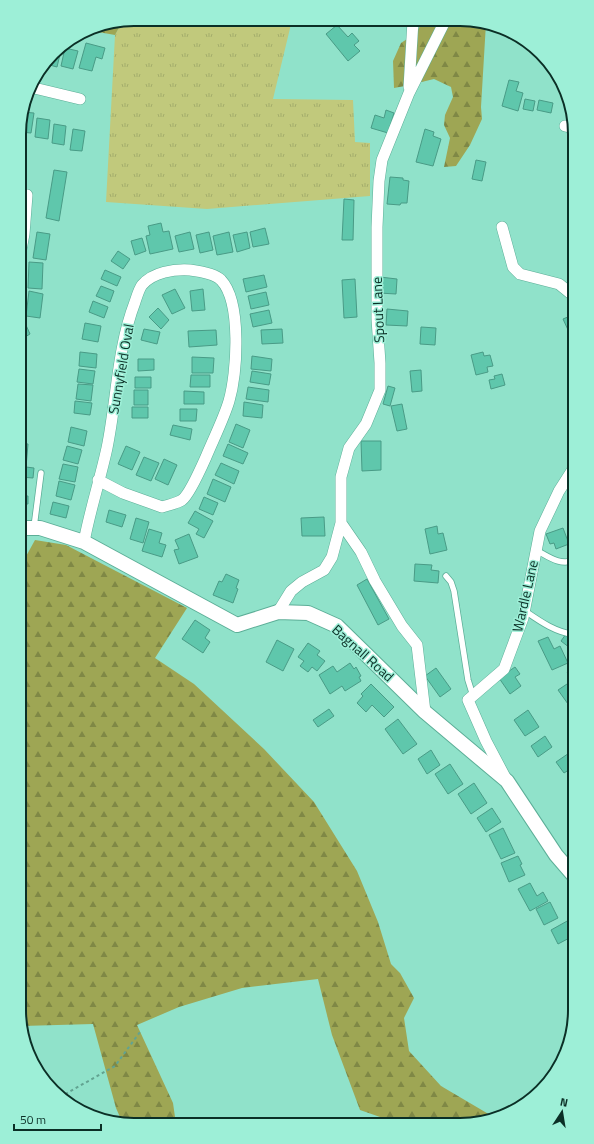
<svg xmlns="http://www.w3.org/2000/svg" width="594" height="1144" font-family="'Titillium Web',sans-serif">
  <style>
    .grass { fill: url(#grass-tufts) }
    .forest { fill: url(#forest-firs) }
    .building { fill: #5fc7ac; stroke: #499b86 }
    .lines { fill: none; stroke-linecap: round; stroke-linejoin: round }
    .service-casing { stroke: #5cae97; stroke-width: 7 }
    .minor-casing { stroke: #5cae97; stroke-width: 12 }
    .tertiary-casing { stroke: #5cae97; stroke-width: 16 }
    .path { stroke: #62a391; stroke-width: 2; stroke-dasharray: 3 3; stroke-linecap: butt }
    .service { stroke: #fff; stroke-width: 5.5 }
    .minor { stroke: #fff; stroke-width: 11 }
    .tertiary { stroke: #fff; stroke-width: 14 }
    .labels { text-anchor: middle; stroke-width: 3; stroke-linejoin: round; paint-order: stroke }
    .street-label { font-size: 14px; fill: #0b2f26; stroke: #9defd7 }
    .rim { fill: none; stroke: #0b2f26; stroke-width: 2 }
  </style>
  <defs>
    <pattern id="grass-tufts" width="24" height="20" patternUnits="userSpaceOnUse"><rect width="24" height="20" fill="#c1c97c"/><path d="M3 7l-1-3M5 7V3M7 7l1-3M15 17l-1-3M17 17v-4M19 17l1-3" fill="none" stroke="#a4ad6b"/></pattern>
    <pattern id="forest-firs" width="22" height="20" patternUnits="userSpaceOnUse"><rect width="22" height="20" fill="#9ea654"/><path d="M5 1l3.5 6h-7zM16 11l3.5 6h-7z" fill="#7f8845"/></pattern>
  </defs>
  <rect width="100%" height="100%" fill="#90e2ca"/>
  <path class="grass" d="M134 19 292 20 273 99 353 100 355 142 370 143V196L207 209 106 202 115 35 122 22Z"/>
  <path class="forest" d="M423 21H482L486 23 481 107 482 119 470 145 456 166 444 167 450 138 444 125 445 115 453 97 451 87 434 79 405 86 394 88 393 61 401 43 416 33Z
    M122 22 115 35 87 30 90 28Z
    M35 540 66 545 187 608 155 658 194 684 264 749 314 802 357 871 378 922 391 964 400 973 414 998 404 1018 409 1051 441 1086 497 1119 460 1125H403L360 1110 332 1035 318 979 242 988 179 1007 137 1025 173 1103 176 1124H123L116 1108 93 1024 22 1026 19 1010V569Z"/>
  <path class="building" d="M337 25 348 37 352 33 359 41 354 45 360 51 348 61 326 34Z
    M86 43 105 48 102 59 96 57 92 71 79 68Z
    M65 48 78 51 73 69 61 66Z
    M57 49 61 50 57 67 46 64Z
    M509 80 519 82 516 91 523 93 518 111 502 106Z
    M525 99 535 101 533 111 523 109Z
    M539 100 553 103 551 113 537 110Z
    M386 110 394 113 388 133 371 128 375 115 384 118Z
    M22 112 34 113 31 133 20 132Z
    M37 118 50 120 48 139 35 137Z
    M54 124 66 126 64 145 52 143Z
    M73 129 85 131 82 151 70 150Z
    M425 129 434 132 433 136 441 139 433 166 416 162Z
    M476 160 486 162 482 181 472 179Z
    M54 170 67 172 59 221 46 218Z
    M390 177 403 178V180L409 181 407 203H401L400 205 387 204Z
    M344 199 354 200 353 240H342Z
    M161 223 163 232 169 231 173 249 150 254 146 236 150 235 148 226Z
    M265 228 269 244 253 247 250 232Z
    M37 232 50 234 46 260 33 258Z
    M190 232 194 249 179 252 175 236Z
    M209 232 213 250 200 253 196 235Z
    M229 232 233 252 217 255 213 236Z
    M247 232 250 248 237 252 233 235Z
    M142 238 146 251 135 255 131 241Z
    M118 251 130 259 123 269 111 261Z
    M29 262 43 263 42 289 28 288Z
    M105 270 121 277 117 286 101 279Z
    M264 275 267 287 246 292 243 279Z
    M380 277 397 279 396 294 379 293Z
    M355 279 357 317 344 318 342 280Z
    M101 286 114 291 110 302 96 296Z
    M175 289 185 308 172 314 162 295Z
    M203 289 205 310 192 311 190 291Z
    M29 291 43 294 40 318 26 316Z
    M266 292 269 305 251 309 248 296Z
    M93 301 108 307 104 318 89 312Z
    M158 308 169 320 161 329 149 317Z
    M387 309 408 311 407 326 386 325Z
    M269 310 272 323 253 327 250 314Z
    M575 314V345L563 319Z
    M25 323 30 334 20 340V326Z
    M85 323 101 326 98 342 82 339Z
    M421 327 436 328 435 345 420 344Z
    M144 329 160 332 157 344 141 340Z
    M282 329 283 343 262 344 261 330Z
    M216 330 217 345 189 347 188 331Z
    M80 352 97 354 96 368 79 366Z
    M483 352 484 356 490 355 493 366 487 367 488 372 476 375 471 355Z
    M252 356 272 359 271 371 251 369Z
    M192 357 214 358 213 373H192Z
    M138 359H154V370L138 371Z
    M79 369 95 371 93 384 77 382Z
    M421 370 422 391 412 392 410 371Z
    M252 371 271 374 269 385 250 382Z
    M502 374 505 385 491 389 489 380 495 379 494 376Z
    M191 375H210V387H190Z
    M135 377H151V388H135Z
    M78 384 93 385 91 401 76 399Z
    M388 386 395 388 390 406 383 404Z
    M248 387 269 390 268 402 246 399Z
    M134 390H148V405H134Z
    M184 391 204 392V404H184Z
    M75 401 92 403 90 415 74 413Z
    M244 402 263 405 262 418 243 416Z
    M402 404 407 429 397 431 391 406Z
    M132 407H148V418H132Z
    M180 409H197L196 421H180Z
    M236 424 250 430 243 448 229 442Z
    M173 425 192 429 190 440 170 435Z
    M71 427 87 431 84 446 68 442Z
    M361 441H381V470L362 471Z
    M20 443 28 444 26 467 34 468 33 478 20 477Z
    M228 444 248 453 243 464 223 456Z
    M67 446 82 450 78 464 63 460Z
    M126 446 140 452 132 470 118 464Z
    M144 457 159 463 151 481 136 475Z
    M164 459 177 465 168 485 155 479Z
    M221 463 239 471 234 484 215 475Z
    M63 464 78 467 75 482 59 479Z
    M213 479 231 487 225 502 207 494Z
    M59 481 75 485 71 500 56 496Z
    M20 490H23V496H28V504H20Z
    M204 497 218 503 213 515 199 509Z
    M53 502 69 506 66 518 50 514Z
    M109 510 126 515 122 527 106 522Z
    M195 511 213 521 204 538 196 534 199 529 188 523Z
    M324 517 325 536H302L301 518Z
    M136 518 149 522 143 543 130 539Z
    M437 526 438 534 443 533 447 550 430 554 425 529Z
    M563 528 569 544 556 549 554 543 550 544 546 534Z
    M149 529 162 533 159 543 166 545 162 557 142 551Z
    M189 534 198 557 179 564 174 550 179 549 175 540Z
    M415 564 432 565 431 570 439 571 438 583 414 581Z
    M575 568V584L569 570Z
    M226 574 239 580 236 588 238 589 233 603 213 595 219 581 222 582Z
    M367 579 389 619 378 625 357 585Z
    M195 620 210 630 205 638 210 642 203 653 182 639Z
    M566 634 575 640 570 648 561 641Z
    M548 637 554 649 560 646 568 663 552 670 538 641Z
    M277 640 294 649 283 671 266 662Z
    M308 643 320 651 317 655 325 661 317 671 312 667 308 672 300 666 304 661 298 657Z
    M350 663 354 669 356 667 361 676 359 677 361 681 345 691 342 686 330 694 319 675 333 666 337 672Z
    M575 666V699L568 704 558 690 573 680 567 672Z
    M515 667 520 674 515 677 521 686 510 694 499 678Z
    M436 668 451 689 440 697 425 676Z
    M371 684 394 707 384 717 372 705 366 712 357 703 363 696 361 694Z
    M329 709 334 716 318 727 313 720Z
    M528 710 539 727 525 736 514 720Z
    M398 719 417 744 403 754 385 729Z
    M545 736 552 747 538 757 531 746Z
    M575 749V766L564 773 556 762Z
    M431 750 440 765 427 774 418 759Z
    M450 764 463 784 448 794 435 774Z
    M474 783 487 803 471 814 458 794Z
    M492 808 501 822 486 832 477 818Z
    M503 828 515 853 501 859 489 835Z
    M518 856 522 864 520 865 525 875 509 882 501 863Z
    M530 883 537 896 543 892 548 901 530 911 518 889Z
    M550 902 558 918 544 925 536 909Z
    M569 920 575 931V935L558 944 551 930Z"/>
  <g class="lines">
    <defs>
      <path id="service" d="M34 527 41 473
        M536 550C549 557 560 566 575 560
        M446 576 451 582 454 591 468 680 473 696
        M525 611C541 622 555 632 575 635
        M574 962H575"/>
      <path id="minor" d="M30 87 80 99
        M409 87 413 21
        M565 126 574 128
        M502 227 513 267 520 274 559 284 575 297
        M20 255 24 234 27 195
        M341 523 361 552 375 581 402 626 417 645 425 712
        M84 542C90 510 100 480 107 448 117 399 117 349 135 302 137 296 139 289 142 285 153 272 174 269 190 270 198 271 215 274 221 280 242 302 237 373 229 401 224 418 213 440 206 457 202 466 189 495 182 500 178 503 168 505 162 507L123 493 98 480
        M278 612 291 591 302 582 324 570 332 557 341 523V477L349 448 366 424 380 390V363L377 319V227L379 181 382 160 409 93 445 21
        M505 777 486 741 468 700 504 669 523 618 540 531 559 491 575 466"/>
      <path id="tertiary" d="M20 528H40L84 542 237 625 278 612 308 613 337 626 425 712 507 781 556 855 575 877"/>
    </defs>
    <use href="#service" class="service-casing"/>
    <use href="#minor" class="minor-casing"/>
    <use href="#tertiary" class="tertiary-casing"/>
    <path class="path" d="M60 1097 115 1066 140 1032"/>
    <use href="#service" class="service"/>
    <use href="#minor" class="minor"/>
    <use href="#tertiary" class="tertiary"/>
  </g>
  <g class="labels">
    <g class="street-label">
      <text transform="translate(378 310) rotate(-92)" y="5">Spout Lane</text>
      <text transform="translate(121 369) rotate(-80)" y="5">Sunnyfield Oval</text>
      <text transform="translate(525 596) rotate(-77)" y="5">Wardle Lane</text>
      <text transform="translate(363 653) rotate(42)" y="5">Bagnall Road</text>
    </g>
  </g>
  <path d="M0 0H594V1144H0ZM134 26H460A108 108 0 0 1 568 134V1010A108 108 0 0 1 460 1118H134A108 108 0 0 1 26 1010V134A108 108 0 0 1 134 26Z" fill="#9defd7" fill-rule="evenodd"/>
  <path class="rim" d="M134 26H460A108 108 0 0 1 568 134V1010A108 108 0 0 1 460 1118H134A108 108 0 0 1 26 1010V134A108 108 0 0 1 134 26Z"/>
  <g transform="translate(562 1112) rotate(12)" stroke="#9defd7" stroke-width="3" paint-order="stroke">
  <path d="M0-3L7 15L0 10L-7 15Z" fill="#0b2f26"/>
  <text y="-6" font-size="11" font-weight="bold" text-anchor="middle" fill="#0b2f26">N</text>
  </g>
  <path d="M14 1124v6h87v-6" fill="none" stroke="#0b2f26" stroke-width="2"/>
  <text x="20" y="1124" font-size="12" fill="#0b2f26" stroke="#9defd7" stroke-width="3" paint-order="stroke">50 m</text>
</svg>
